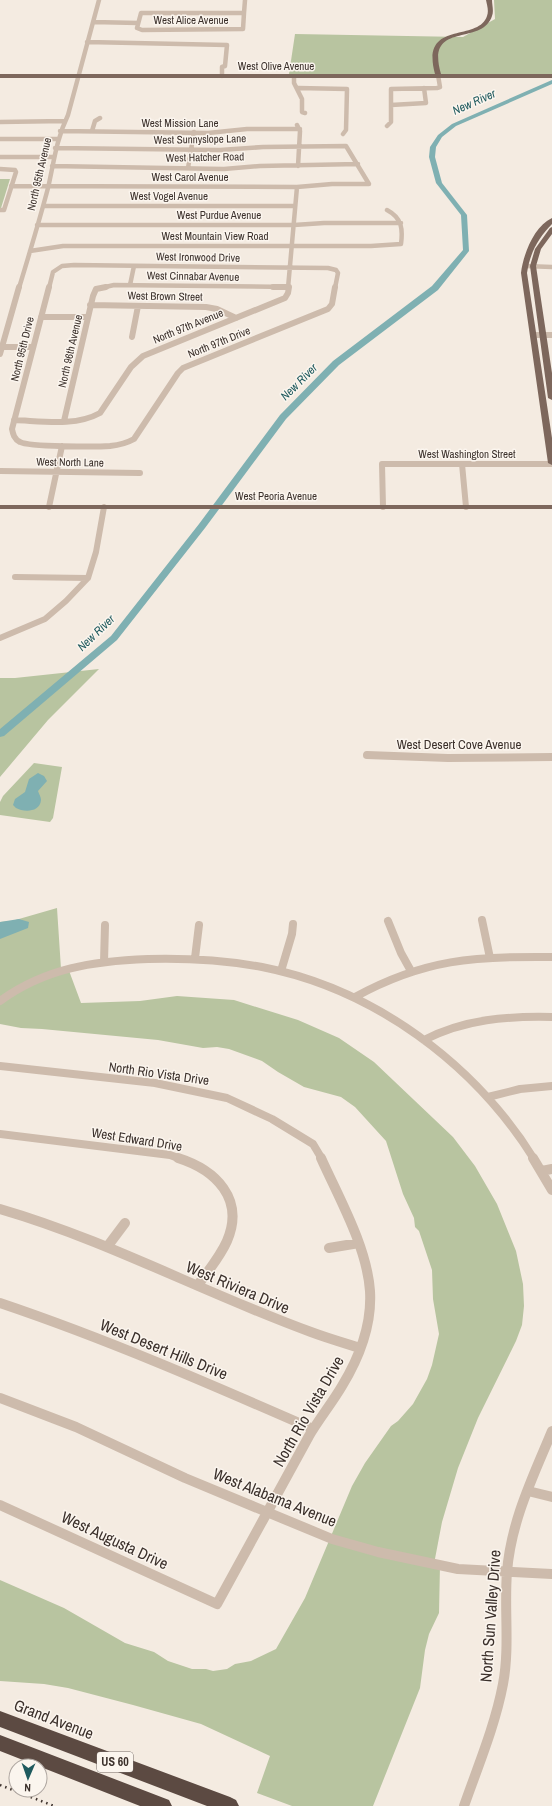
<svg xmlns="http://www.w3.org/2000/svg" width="552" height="1806" font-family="'Archivo Narrow',sans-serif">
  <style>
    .green { fill: #b8c4a0 }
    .water { fill: #7fb0b2 }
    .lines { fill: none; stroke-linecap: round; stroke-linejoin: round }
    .river { fill: #7fb0b2; fill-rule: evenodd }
    .minor-far3 { stroke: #cdbbac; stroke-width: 4.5 }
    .minor-far2 { stroke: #cdbbac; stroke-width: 6 }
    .minor-far1 { stroke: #cdbbac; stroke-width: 8 }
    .minor { stroke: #cdbbac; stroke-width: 10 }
    .major { fill: #7d675c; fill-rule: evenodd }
    .highway { fill: #5c4a42; fill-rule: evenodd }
    .rail { stroke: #3b302b; stroke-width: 2.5; stroke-dasharray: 1.5 4; stroke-linecap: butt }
    .labels { text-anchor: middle; stroke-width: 3; stroke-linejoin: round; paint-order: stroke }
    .far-street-label { font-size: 11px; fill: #3b302b; stroke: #fbf5ee }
    .far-water-label { font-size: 12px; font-style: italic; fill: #1f5a5e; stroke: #fbf5ee }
    .shield { fill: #fbf5ee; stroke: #756b66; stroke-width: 1 }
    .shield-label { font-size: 12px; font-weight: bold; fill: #3b302b }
    .street-label { font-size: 13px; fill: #3b302b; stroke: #fbf5ee }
    .near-street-label { font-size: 16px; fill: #3b302b; stroke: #fbf5ee }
  </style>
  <rect width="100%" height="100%" fill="#f4ebe1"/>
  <path class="green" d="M494 0H552V74H289L295 34 463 37 495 19Z
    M0 179H10L1 208H0Z
    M99 669 48 720 0 777V678H15Z
    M34 763 62 767 53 818 50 822 0 815V802L3 796Z
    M57 908 61 969 68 968 81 1003 140 1001 177 996 234 1000 298 1020 339 1038 374 1062 453 1137 475 1166 497 1204 516 1251 523 1284 524 1306 522 1325 516 1341 478 1418 458 1468 442 1522 434 1564 440 1565 439 1613 429 1634 425 1650 420 1688 373 1806H292L257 1793 270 1756 201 1724 133 1705 68 1688 44 1684 0 1681V1580L64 1608 125 1643 154 1652 168 1661 192 1669H206L213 1671 227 1669 235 1664 251 1661 276 1649 305 1598 352 1486 365 1463 391 1426 398 1421 413 1404 427 1379 432 1365 439 1334 433 1299 432 1270 419 1231 415 1227 414 1218 403 1194 386 1141 355 1107 341 1097 304 1087 278 1072 262 1061 229 1049 217 1047 203 1048 158 1040 42 1029 21 1028 0 1024V922L12 921Z"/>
  <path class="water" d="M38 773 44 776 47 781 38 791C39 794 41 797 41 800 40 813 23 812 16 808L13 805 15 799 25 792 29 779Z
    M19 919 29 922 28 928 0 939V922Z"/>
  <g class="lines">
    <path class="river" d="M552 80V84L456 126 442 137 436 147 435 157 442 183 467 215 469 251 438 290 339 365 286 419 205 528 117 640 4 736 0 737V729L111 636 199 524 280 415 333 361 432 286 463 250 461 215 436 183 429 157 430 147 438 135 452 124Z"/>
    <path class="minor-far3" d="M141 13H244L243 29 142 30 137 28Z
      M244 13 245 0
      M93 22 138 23
      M87 42 227 45 225 66 222 67V76
      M294 76V83L302 99V112L305 113
      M298 88 347 89 346 130 343 134
      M391 105 426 103 424 88
      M0 122 65 121
      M297 125 300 131 298 166
      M387 126 391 122V89L437 88 440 87 438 75
      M60 131 208 133 247 129H300
      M92 131 95 121 100 118
      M0 139H58
      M0 157H53
      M52 166 224 169 260 166 358 164
      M188 168 194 132
      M0 169 15 170 16 172 4 210H0
      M11 186 297 187 332 184H369L346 146 263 147 220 150 55 148
      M43 206H295
      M37 225H294L324 223H401
      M30 251 63 246H371L401 244C403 229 402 218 387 210
      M525 266 552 267
      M130 285 134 266
      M19 288C29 255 39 222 48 188 54 162 56 140 68 115L99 0
      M49 288 53 272 62 266 74 265 328 268 336 270 338 273 335 288
      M101 288 114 285 289 287
      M288 288 297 187"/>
    <path class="minor-far2" d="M49 287 12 429C13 434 14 439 20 442 29 447 97 447 110 446 119 445 127 443 134 439L178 373 183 368 328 309 332 304 335 287
      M273 287H289
      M90 305 206 307 217 309 236 318
      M41 317H87
      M533 335H552
      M132 337 138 306
      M2 347H33
      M0 354 19 287
      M14 420C41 421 75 427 100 413L131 367 143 356 285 298 288 293 289 287
      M64 421 93 296 96 289 106 287
      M462 464 466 507
      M0 471 140 473
      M49 507 62 446
      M383 507 382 464H552
      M15 577 88 578
      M0 638 45 619 66 601 88 578 96 552 104 507"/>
    <path class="minor-far1" d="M367 755 448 758 552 757
      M482 920 490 958
      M388 921 401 953 411 971
      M195 958 199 925
      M104 962 105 925
      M281 971 292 934 293 924
      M355 997C424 959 475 956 552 957
      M0 1001C45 968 94 961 148 959 186 958 224 960 262 967 374 989 474 1063 534 1159
      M424 1040C465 1019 507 1016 552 1017
      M0 1066 155 1083 227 1098 272 1119 313 1144 322 1159
      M488 1097 520 1089 552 1086
      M0 1134 170 1155 181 1159"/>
    <path class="minor" d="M178 1158C216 1170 245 1199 227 1241 220 1257 208 1271 198 1285
      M533 1158 552 1190
      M542 1171 552 1169
      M0 1209C107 1240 206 1294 311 1332 327 1338 344 1343 360 1348
      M107 1247 125 1223
      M329 1248 359 1243
      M0 1303C107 1339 210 1384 313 1429
      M0 1398 76 1427 185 1478 332 1539 378 1552 458 1569 552 1574
      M528 1491 552 1497
      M0 1505 217 1604C248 1548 278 1492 309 1436 319 1419 332 1403 342 1386 359 1358 372 1324 370 1291 367 1247 339 1198 321 1158
      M464 1806C478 1766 495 1726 503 1684 510 1647 504 1609 507 1572 511 1521 533 1477 552 1431"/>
    <path class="major" d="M486 0H492C492 5 494 11 492 16 482 47 425 20 441 74H552V78H0V74H435C420 19 478 43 487 16 489 11 487 5 486 0Z
      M552 218V224C538 238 530 253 527 273L552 438V465L548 463 521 273C523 255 534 226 552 218Z
      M552 227V234L541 249 536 266 552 373V400L548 398 530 266 535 249 550 228Z
      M0 505H552V509H0Z"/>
    <path class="highway" d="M0 1711 230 1797 236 1800 239 1806H207L0 1727Z
      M0 1735 169 1800 172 1806H140L0 1751Z"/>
    <path class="rail" d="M0 1785 54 1806"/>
  </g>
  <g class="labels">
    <g class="far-street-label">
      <text x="191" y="24">West Alice Avenue</text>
      <text x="276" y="70">West Olive Avenue</text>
      <text x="180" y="127">West Mission Lane</text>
      <text transform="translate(200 139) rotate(-1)" y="4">West Sunnyslope Lane</text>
      <text transform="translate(205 157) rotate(-1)" y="4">West Hatcher Road</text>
      <text transform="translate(39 174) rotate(-77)" y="4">North 95th Avenue</text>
      <text x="190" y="181">West Carol Avenue</text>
      <text x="169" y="200">West Vogel Avenue</text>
      <text x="219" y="219">West Purdue Avenue</text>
      <text x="215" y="240">West Mountain View Road</text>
      <text transform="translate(198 257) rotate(1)" y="4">West Ironwood Drive</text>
      <text transform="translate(193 276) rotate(1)" y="4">West Cinnabar Avenue</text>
      <text transform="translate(165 296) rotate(1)" y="4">West Brown Street</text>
      <text transform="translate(188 326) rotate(-22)" y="4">North 97th Avenue</text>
      <text transform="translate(219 342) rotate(-22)" y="4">North 97th Drive</text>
      <text transform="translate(22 349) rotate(-76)" y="4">North 95th Drive</text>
      <text transform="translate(70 351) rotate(-77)" y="4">North 96th Avenue</text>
      <text x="467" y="458">West Washington Street</text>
      <text transform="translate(70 462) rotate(1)" y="4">West North Lane</text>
      <text x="276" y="500">West Peoria Avenue</text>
    </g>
    <g class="far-water-label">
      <text transform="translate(474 102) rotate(-24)" y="4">New River</text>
      <text transform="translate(299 382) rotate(-45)" y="4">New River</text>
      <text transform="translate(96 633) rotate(-44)" y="4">New River</text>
    </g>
    <rect class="shield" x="97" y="1752" width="36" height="20" rx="3"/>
    <g class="shield-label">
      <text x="115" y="1766">US 60</text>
    </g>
    <g class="street-label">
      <text x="459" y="749">West Desert Cove Avenue</text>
      <text transform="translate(159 1073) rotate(8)" y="5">North Rio Vista Drive</text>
      <text transform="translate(137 1139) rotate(9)" y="5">West Edward Drive</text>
    </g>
    <g class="near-street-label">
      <text transform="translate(238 1287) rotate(23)" y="6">West Riviera Drive</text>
      <text transform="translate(164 1349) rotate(22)" y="6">West Desert Hills Drive</text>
      <text transform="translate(308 1411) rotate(-60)" y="6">North Rio Vista Drive</text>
      <text transform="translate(275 1497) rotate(22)" y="6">West Alabama Avenue</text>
      <text transform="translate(115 1540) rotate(25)" y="6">West Augusta Drive</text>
      <text transform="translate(490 1616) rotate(-86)" y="6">North Sun Valley Drive</text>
      <text transform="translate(54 1719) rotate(21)" y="6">Grand Avenue</text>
    </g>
  </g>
  <g transform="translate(28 1778) rotate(182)"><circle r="19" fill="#fbf5ee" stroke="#aea6a0"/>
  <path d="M0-3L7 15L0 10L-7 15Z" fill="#1f5a5e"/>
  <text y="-6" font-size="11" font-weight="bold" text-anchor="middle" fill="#3b302b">N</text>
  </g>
</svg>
